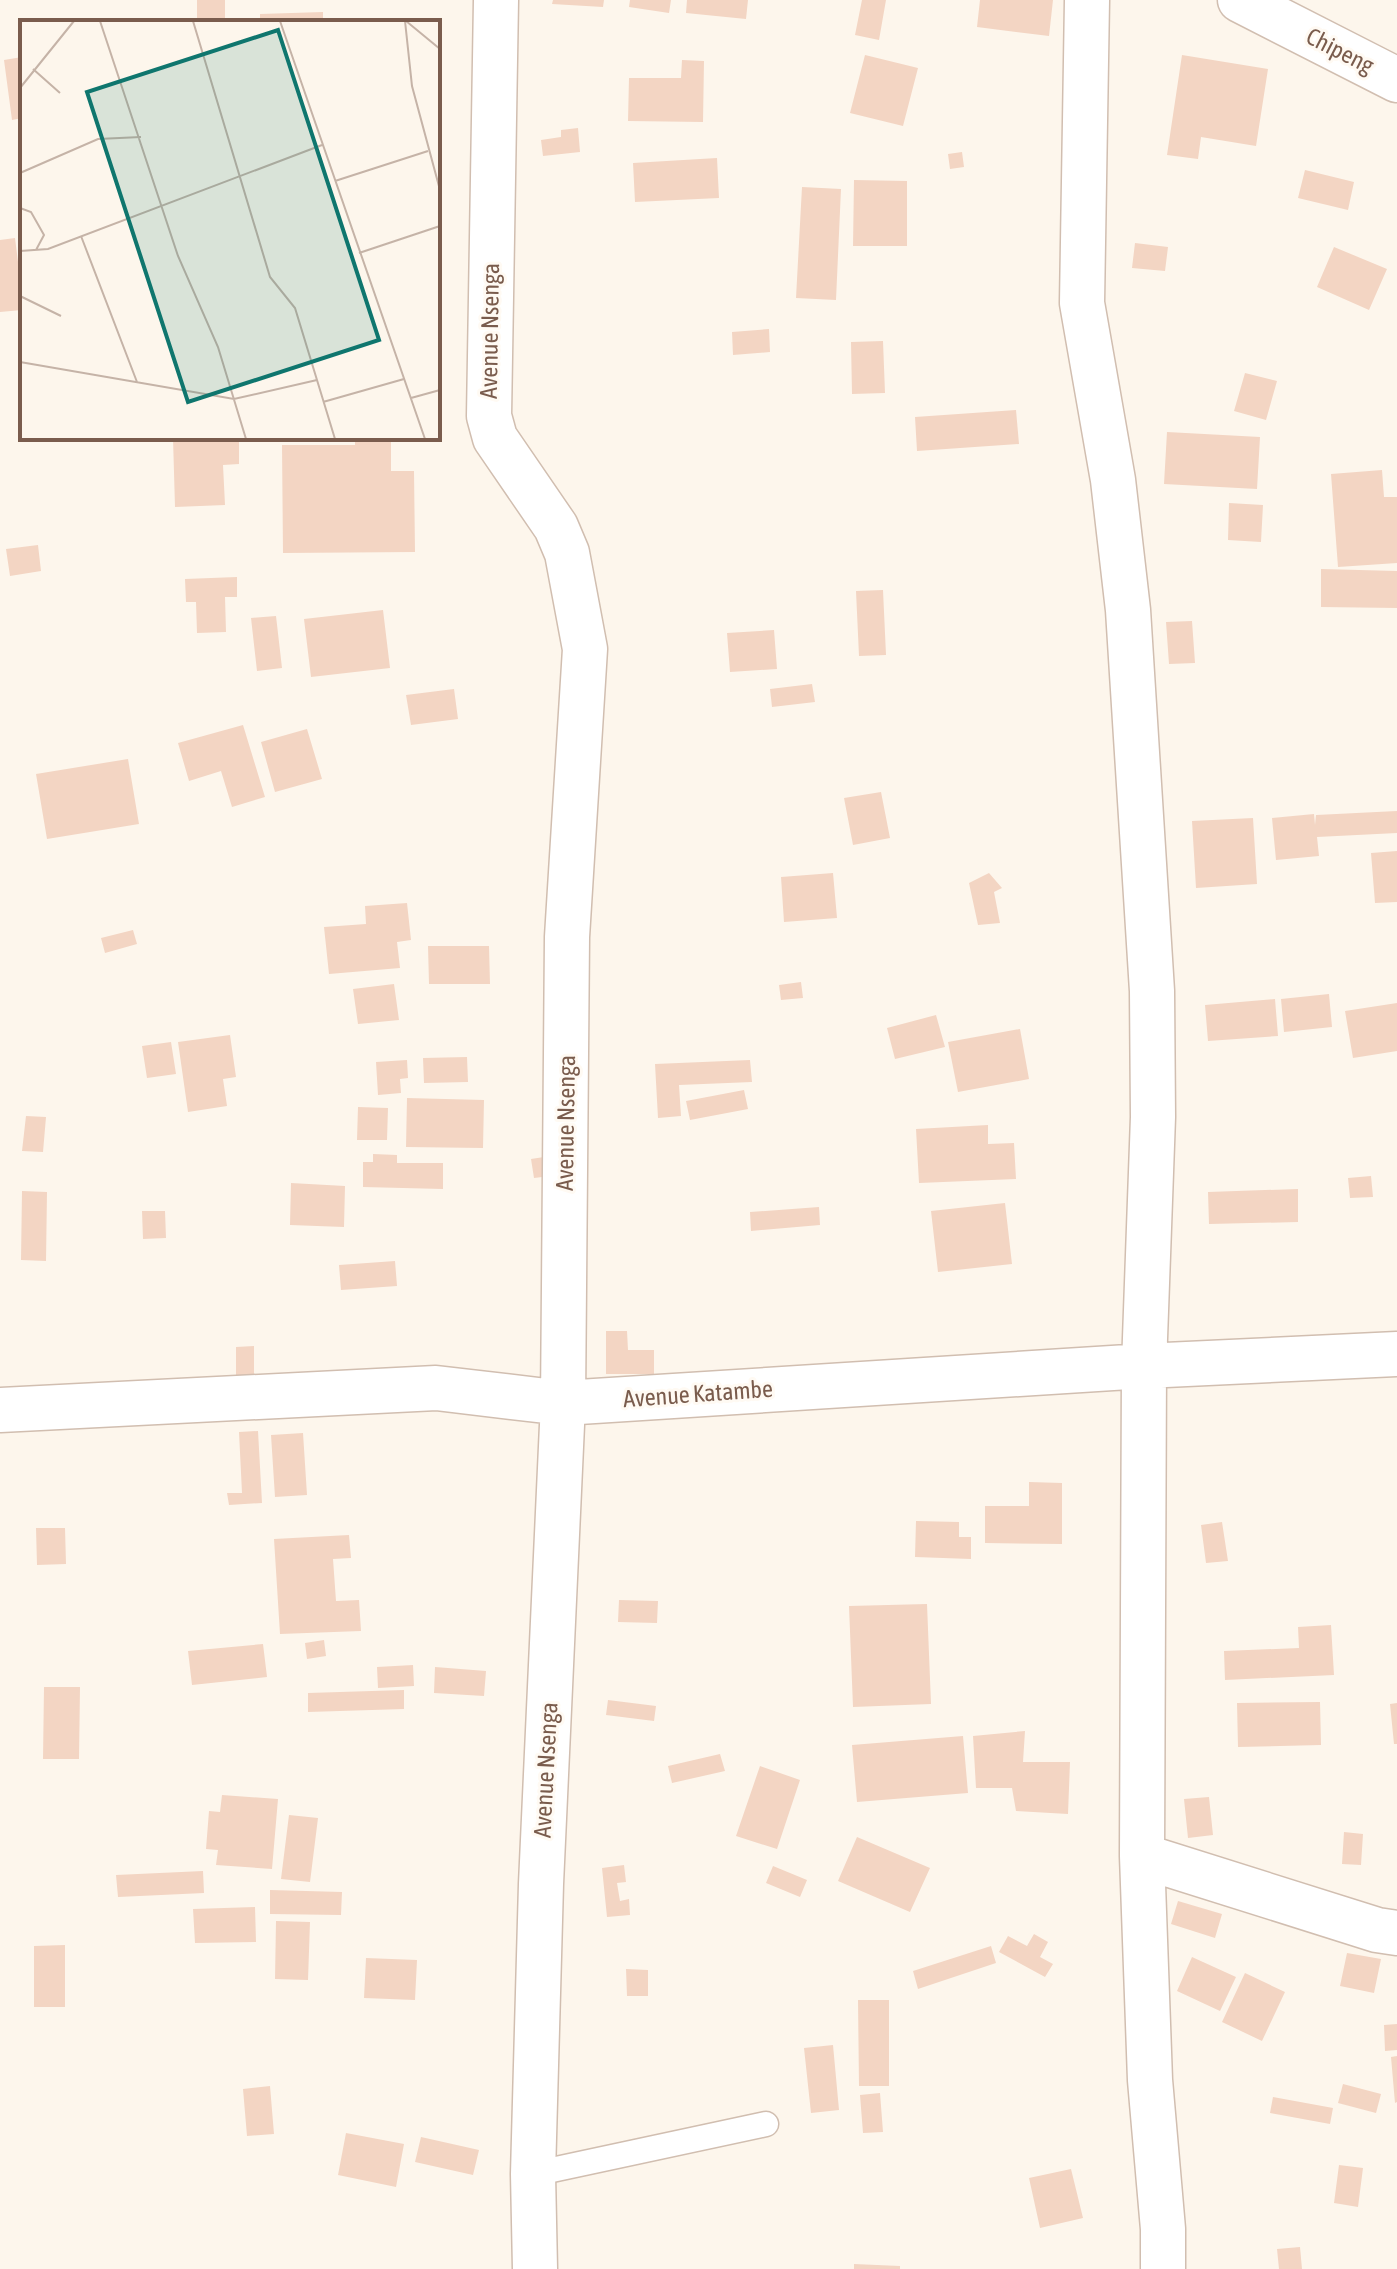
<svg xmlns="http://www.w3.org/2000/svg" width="1397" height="2269" font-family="'Asap Condensed',sans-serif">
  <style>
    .building { fill: #f3d5c3 }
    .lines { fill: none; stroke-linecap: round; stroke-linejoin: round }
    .lane-casing { stroke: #d1beb0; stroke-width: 27 }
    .street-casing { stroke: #d1beb0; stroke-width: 47 }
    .lane { stroke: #fff; stroke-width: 24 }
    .street { stroke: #fff; stroke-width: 44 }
    .labels { text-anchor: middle; stroke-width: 6; stroke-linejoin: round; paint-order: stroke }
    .street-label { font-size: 24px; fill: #7a5c4d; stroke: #fffaf3 }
    .inset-road { fill: none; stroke: #c5b3a7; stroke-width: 2 }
    .view { fill: #0f766e; fill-opacity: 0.15; stroke: #0f766e; stroke-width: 4 }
    .inset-edge { fill: none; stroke: #7a5c4d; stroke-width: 4 }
  </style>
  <rect width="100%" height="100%" fill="#fdf6ec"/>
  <path class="building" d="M197 0H225V19H197Z
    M553 0H604L603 7 552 4Z
    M630 0H671L669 13 629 7Z
    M687 0H748L746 19 686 13Z
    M862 0H886L879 40 855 35Z
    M980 0H1053L1049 36 977 27Z
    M323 12V22H260V14Z
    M865 55 918 68 903 126 850 113Z
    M1182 55 1268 69 1256 146 1201 137 1198 159 1167 155Z
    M22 57V118L12 120 4 60Z
    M682 60 704 61 703 122 628 121 629 78H681Z
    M578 128 580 152 543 156 541 140 561 137V130Z
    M962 152 964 167 950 169 948 154Z
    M717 158 719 198 635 202 633 163Z
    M1305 170 1354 182 1348 210 1298 198Z
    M854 180 907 181V246H853Z
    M802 187 841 189 836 300 796 298Z
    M15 238 18 262H22V310L0 312V240Z
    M1135 243 1168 247 1165 271 1132 268Z
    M1334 247 1387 269 1369 310 1317 287Z
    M769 329 770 352 733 355 732 332Z
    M883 341 885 393 852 394 851 342Z
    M1245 373 1277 381 1266 420 1234 411Z
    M1016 410 1019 444 917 451 915 417Z
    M1167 432 1260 437 1257 489 1164 484Z
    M173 438 239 442V464L223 465 225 505 175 507Z
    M355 438H391V471H414L415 552 283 553 282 445H355Z
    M1382 470 1384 497H1397V563L1338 567 1331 474Z
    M1229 503 1263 505 1261 542 1228 540Z
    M38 545 41 571 10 576 6 549Z
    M1321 569 1397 571V608L1321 607Z
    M237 577V597H225L226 632 197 633 196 602H186L185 579Z
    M883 590 886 655 859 656 856 591Z
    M383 610 390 668 311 677 304 619Z
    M276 616 282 668 257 671 251 618Z
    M1192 621 1195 663 1169 664 1166 622Z
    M774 630 777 669 730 672 727 633Z
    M812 684 815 702 772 707 770 689Z
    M454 689 458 719 411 725 406 695Z
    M243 725 265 797 232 807 221 771 189 781 178 743Z
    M307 729 322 779 275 792 261 742Z
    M128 759 139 824 47 839 36 774Z
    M881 792 890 838 853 845 844 798Z
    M1397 811V833L1317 837 1319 856 1276 860 1272 818 1314 814 1315 825 1316 815Z
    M1253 818 1257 884 1196 888 1192 821Z
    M1397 851V902L1375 903 1371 853Z
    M833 873 837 918 784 922 781 877Z
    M989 873 1002 888 994 892 1000 923 978 925 969 883Z
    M407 903 411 940 397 942 400 968 329 974 324 927 366 924 365 906Z
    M133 930 137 944 105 953 101 938Z
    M428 946H489L490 984H429Z
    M801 982 803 998 781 1000 779 985Z
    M394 984 399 1020 358 1024 353 989Z
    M1329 994 1332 1027 1284 1032 1281 999Z
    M1275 999 1278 1036 1208 1041 1205 1005Z
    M1397 1003V1051L1353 1058 1345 1011Z
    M936 1015 945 1047 895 1059 887 1028Z
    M1020 1029 1029 1079 958 1092 948 1042Z
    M230 1035 236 1077 223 1079 227 1106 188 1112 178 1042Z
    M171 1042 176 1074 147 1078 142 1046Z
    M467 1057 468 1082 424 1083 423 1058Z
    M407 1060 408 1078 400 1079 401 1093 378 1095 376 1062Z
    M750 1060 752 1082 679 1085 681 1116 658 1118 655 1064Z
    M744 1090 748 1109 690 1120 686 1101Z
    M407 1098 484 1100 483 1148 406 1147Z
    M358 1107 388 1108 387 1140H357Z
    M26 1116 46 1117 43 1152 22 1151Z
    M988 1125V1144L1014 1143 1016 1179 919 1183 916 1129Z
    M373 1154 397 1155V1163H443V1189L363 1187V1162H373Z
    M557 1155 559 1175 534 1178 531 1159Z
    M1371 1176 1373 1197 1350 1198 1348 1178Z
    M291 1183 345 1186 344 1227 290 1225Z
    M1298 1189V1222L1209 1224 1208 1192Z
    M22 1191 47 1192 46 1261 21 1260Z
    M1005 1203 1012 1264 938 1272 931 1211Z
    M819 1207 820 1225 751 1231 750 1212Z
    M142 1211H165L166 1238 143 1239Z
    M395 1261 397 1286 341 1290 339 1265Z
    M606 1331H627L628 1350H654V1374H606Z
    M254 1346V1386H236V1347Z
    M258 1431 262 1503 229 1505 227 1493H242L239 1432Z
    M303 1433 307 1495 275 1497 271 1435Z
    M1029 1482 1062 1483V1544L985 1543V1506H1029Z
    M916 1521 959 1522V1537H971V1559L915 1557Z
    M1222 1522 1228 1561 1206 1563 1201 1525Z
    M36 1528H65L66 1564 37 1565Z
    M349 1535 351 1558 333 1559 336 1601 359 1600 361 1631 280 1634 274 1539Z
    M619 1600 658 1601 657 1623 618 1622Z
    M927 1604 931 1704 853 1707 849 1606Z
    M1331 1625 1334 1675 1225 1680 1224 1651 1299 1648 1298 1627Z
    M324 1640 326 1656 307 1659 305 1643Z
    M263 1644 267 1677 192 1685 188 1651Z
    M413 1665 414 1686 378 1688 377 1667Z
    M435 1667 486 1671 484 1696 434 1693Z
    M44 1687H80L79 1759H43Z
    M404 1690V1709L308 1712V1693Z
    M608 1700 656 1706 654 1721 606 1715Z
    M1320 1702 1321 1745 1238 1747 1237 1703Z
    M1397 1703V1744H1394L1390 1704Z
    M1025 1731 1023 1762H1070L1068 1814 1016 1811 1012 1788H976L973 1736Z
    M963 1736 968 1793 857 1802 852 1745Z
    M720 1754 725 1771 672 1783 668 1766Z
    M760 1766 800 1780 777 1849 736 1836Z
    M222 1795 278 1799 272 1869 216 1865 218 1850 206 1849 209 1811 220 1812Z
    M1209 1797 1213 1835 1188 1838 1184 1799Z
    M289 1815 318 1818 310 1882 281 1879Z
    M1344 1832 1363 1834 1361 1865 1342 1864Z
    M857 1837 930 1868 910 1912 838 1881Z
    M624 1865 626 1882 617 1883 620 1901 629 1899 630 1915 607 1917 602 1868Z
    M773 1866 807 1880 800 1897 766 1883Z
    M203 1871 204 1893 118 1897 116 1875Z
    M270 1890 342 1892 341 1915 270 1914Z
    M1178 1901 1222 1914 1215 1938 1171 1924Z
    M255 1907 256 1942 195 1943 193 1909Z
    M276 1921 310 1922 308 1980 275 1979Z
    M1034 1934 1048 1942 1040 1957 1053 1964 1045 1977 999 1952 1008 1936 1027 1946Z
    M65 1945V2007H34V1946Z
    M991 1946 996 1963 918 1989 913 1971Z
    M1347 1953 1381 1959 1374 1993 1340 1986Z
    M1192 1957 1236 1977 1220 2011 1177 1991Z
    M366 1958 417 1960 415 2000 364 1998Z
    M626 1969 648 1970V1996H627Z
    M1245 1973 1285 1992 1262 2041 1222 2022Z
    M858 2000H889V2086H859Z
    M1397 2024V2050L1385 2051 1384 2025Z
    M833 2045 839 2110 811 2113 804 2048Z
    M1397 2056V2102L1395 2103 1391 2057Z
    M1343 2084 1381 2094 1376 2113 1338 2103Z
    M270 2086 274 2134 247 2136 243 2089Z
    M880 2093 883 2132 863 2133 860 2095Z
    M1273 2097 1333 2108 1330 2124 1270 2113Z
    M346 2133 404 2144 396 2187 338 2175Z
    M421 2137 479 2150 473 2175 415 2162Z
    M1339 2165 1363 2168 1358 2207 1334 2203Z
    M1071 2169 1083 2218 1040 2228 1029 2178Z
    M1300 2247 1302 2269H1279L1277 2249Z
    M854 2264 900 2266V2269H854Z"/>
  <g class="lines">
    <defs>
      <path id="lane" d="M533 2174 766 2124"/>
      <path id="street" d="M496 0 489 416 495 438 556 527 567 553 585 649 567 937 563 1403 541 1884 533 2174 535 2269
        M1087 0 1082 303 1113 480 1128 610 1152 991 1153 1117 1144 1366 1142 1856 1150 2080 1163 2229V2269
        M1240 0 1397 80
        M0 1410 436 1388 563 1403 1144 1366 1397 1354
        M1142 1856 1377 1930 1397 1933"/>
    </defs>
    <use href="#lane" class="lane-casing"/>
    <use href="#street" class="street-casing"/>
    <use href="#lane" class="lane"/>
    <use href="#street" class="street"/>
  </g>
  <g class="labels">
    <g class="street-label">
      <text transform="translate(1340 51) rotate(27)" y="8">Chipeng</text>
      <text transform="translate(490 331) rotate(-89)" y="8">Avenue Nsenga</text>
      <text transform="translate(566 1123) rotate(-89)" y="8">Avenue Nsenga</text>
      <text transform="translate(698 1394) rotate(-4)" y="8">Avenue Katambe</text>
      <text transform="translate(546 1770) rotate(-87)" y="8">Avenue Nsenga</text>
    </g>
  </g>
  <g transform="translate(20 20)">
    <rect width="420" height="420" fill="#fdf6ec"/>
    <path class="inset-road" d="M80 1 158 236 198 327 226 419M173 1 250 257 275 288 315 419M260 1 405 419M385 1 392 66 420 170M386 1 420 29M13 49 40 73M0 68 54 1M0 153 78 119 121 117M315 161 408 131M0 188 11 192 24 215 16 230M61 216 117 362M0 231 28 229 302 125M339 233 420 206M0 276 41 296M0 342 214 379 297 360M391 378 420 370M303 382 384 359"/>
    <path class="view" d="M258 10 359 320 168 382 67 72Z"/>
    <rect width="420" height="420" class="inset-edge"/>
  </g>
</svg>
